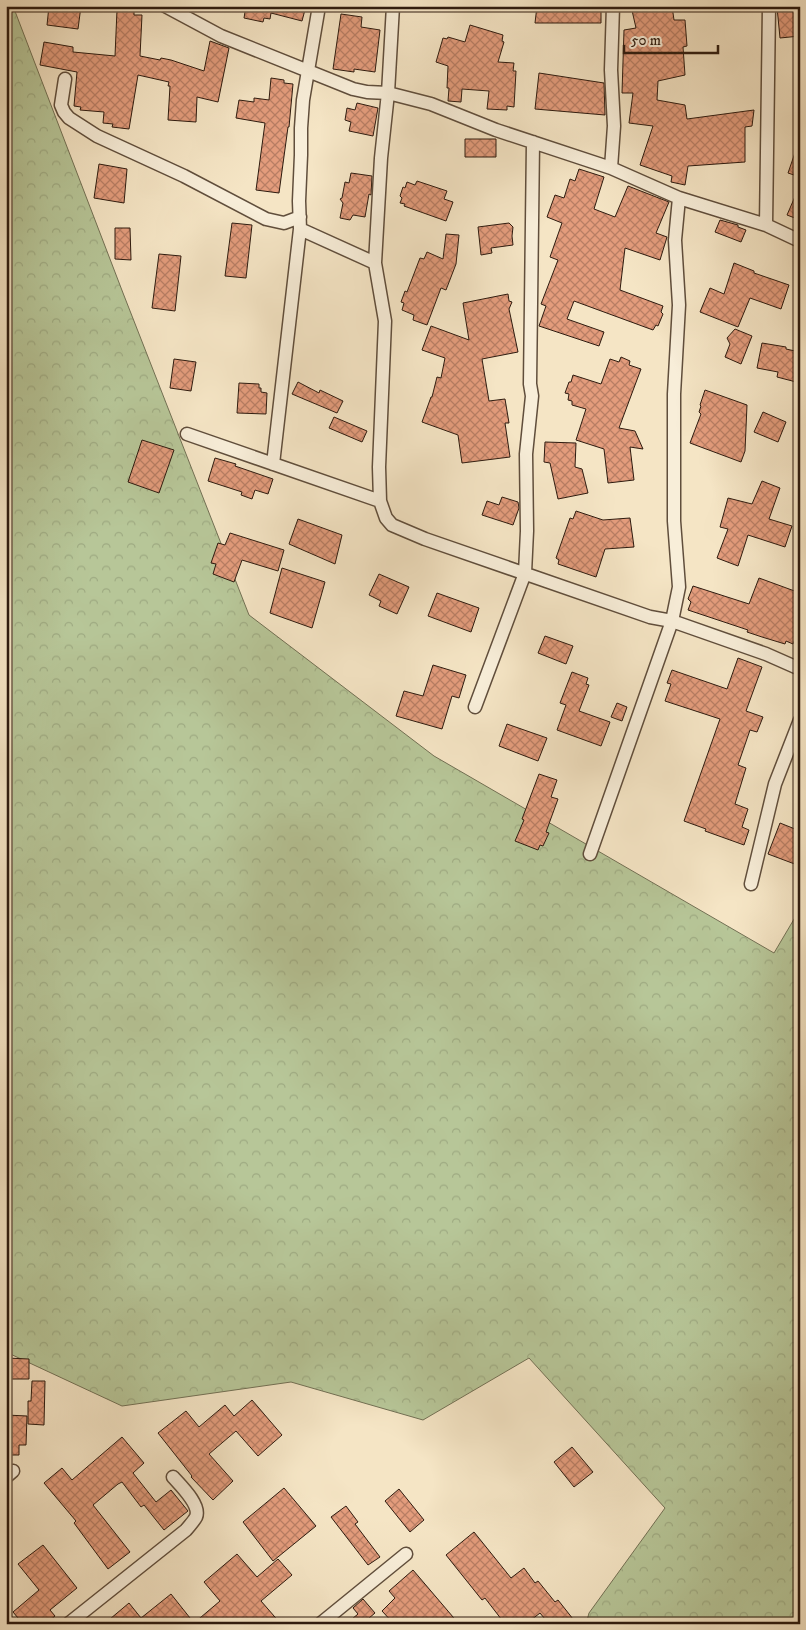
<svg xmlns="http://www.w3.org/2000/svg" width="806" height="1630" font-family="'IM FELL DW Pica',serif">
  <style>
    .forest { fill: url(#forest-crowns); stroke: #727054 }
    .building { fill: url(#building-cross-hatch); stroke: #2e1b0f }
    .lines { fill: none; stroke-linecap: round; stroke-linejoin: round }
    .minor-casing { stroke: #604e3c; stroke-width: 15 }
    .minor { stroke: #f8eed9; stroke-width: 12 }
  </style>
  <defs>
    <pattern id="forest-crowns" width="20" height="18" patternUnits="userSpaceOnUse" patternTransform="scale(1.25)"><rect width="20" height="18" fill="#b7c698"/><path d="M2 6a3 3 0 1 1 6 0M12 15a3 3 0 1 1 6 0" fill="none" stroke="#9eaa82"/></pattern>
    <pattern id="building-cross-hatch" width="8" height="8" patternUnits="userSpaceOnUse" patternTransform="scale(1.25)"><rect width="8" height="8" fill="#e39c7c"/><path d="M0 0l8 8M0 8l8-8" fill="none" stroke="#b87e64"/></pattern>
  </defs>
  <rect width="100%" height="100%" fill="#f5e5c5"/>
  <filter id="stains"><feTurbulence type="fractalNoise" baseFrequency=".004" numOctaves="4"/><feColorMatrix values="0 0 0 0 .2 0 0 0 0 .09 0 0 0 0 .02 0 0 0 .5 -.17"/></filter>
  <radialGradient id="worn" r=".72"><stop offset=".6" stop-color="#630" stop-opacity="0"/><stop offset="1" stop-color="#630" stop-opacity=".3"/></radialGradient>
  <path class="forest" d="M6 6H13L123 293 249 615 434 756 774 953 800 909V1624H586L589 1613 665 1508 529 1358 423 1420 291 1382 122 1406 6 1352Z"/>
  <path class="building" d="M49 6H81L78 29 47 25Z
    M246 6H306L302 21 271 13 270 19 264 18 263 22 244 18Z
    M537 6H601V23H535Z
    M631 6H672L674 20H685L687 46 683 47 685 75 658 81 657 100 685 105 687 119 754 110 752 126 745 127V162L688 166 685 185 671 182 672 176 640 165 653 126 629 123 633 93H622L624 30 636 28Z
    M786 6H800V36L780 38 777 7Z
    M117 10 134 11V15H142L140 56 160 60 161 58 171 60 204 71 210 41 229 48 218 102 197 97 196 122 168 120 170 86H168L169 82 138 75 129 129 112 127 113 124 103 123 104 112 80 110 81 107 74 106 77 72 40 65 44 42 73 47V52L115 56Z
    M341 14 362 17 361 27 380 30 375 72 354 69V72L333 69Z
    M470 25 503 35 502 41 504 42 498 62 514 63 513 71H516L514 107 507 106V110L487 109 489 91 462 89 461 102 448 101 449 88H447L448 66 436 62 443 38 447 39 448 37 465 42Z
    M539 73 604 83 605 115 535 109Z
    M271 78 284 80V83L293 84 289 127H288L279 193 256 190 265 123 236 118 239 100 254 102V98L269 100Z
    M357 103 378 108 373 136 349 131 351 122 345 120 347 108 355 110Z
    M465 139H496V157H465Z
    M798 144H800V177L788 173Z
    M99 164 127 169 124 203 94 198Z
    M579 169 604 177 594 209 615 217 628 186 669 202 656 233 667 237 660 260 625 248 620 290 663 306 661 312 663 314 658 326 656 325 653 330 574 301 567 319 604 332 599 346 539 326 546 306 541 304 558 260 550 257 562 223 547 217 555 195 564 198 570 179 575 181Z
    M351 173 372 176 371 195 369 194 365 217 353 215 350 220 340 218 343 203 340 199 342 198 345 182 349 183Z
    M417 181 447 191 444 199 453 202 446 221 404 206 405 204 400 203 402 198 400 196 403 187 405 188 407 182 415 185Z
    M800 185V220L787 215Z
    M720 220 738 225V227L746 230 741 242 715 232Z
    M232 223 252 225 246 278 225 276Z
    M509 223 513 227 512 236 513 245 491 248 492 253 481 255 478 227Z
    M115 228H130L131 260 115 259Z
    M446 234 459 235 456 264 446 290 441 288 427 325 413 320 414 315 402 310 404 303 401 302 405 291 407 292 420 258 424 259 427 252 443 259Z
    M159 254 181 256 175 311 152 308Z
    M734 263 754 271V273L789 285 781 309 750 298 738 327 700 312 710 288 724 294Z
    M508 294 509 301 512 302 509 309 518 352 482 359 489 401 505 399 509 423H505L510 457 462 463 458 435 422 422 431 397H432L437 377 441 378 445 358 422 350 431 326 469 340 463 303Z
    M735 329 752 336 741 364 725 357 730 344 727 338Z
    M762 343 786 347V349L795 351V355L800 356V383L777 377 778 372 757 368Z
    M621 357 630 361 629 365 641 369 619 428 635 431 643 449 630 447 634 480 608 483 604 449 576 440 586 409 572 405V401L568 400 569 394 565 393 569 382H571L573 375 601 384 610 359 619 362Z
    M174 359 196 362 191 391 170 388Z
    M298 382 319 393 320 390 343 401 337 413 292 394Z
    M239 383 259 384V388H261V392L267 393 266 414 237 413Z
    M705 390 747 405 745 451 741 462 690 443 701 414 699 412 701 406 700 405Z
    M763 412 786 422 778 442 754 432Z
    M334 417 367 431 362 442 329 428Z
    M142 440 174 450 159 493 128 482Z
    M545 442 576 443 575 467 582 469 588 493 558 499 550 463 544 462Z
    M215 458 236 464 235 466 273 479 268 494 255 490 252 499 241 495 242 492 208 481Z
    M762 481 780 488 769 519 792 526 785 547 748 535 738 566 717 558 728 529 720 527 728 498 752 504Z
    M502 497 518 502 519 508 513 525 482 515 487 501 499 505Z
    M576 511 603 520 630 518 634 547 605 549 596 577 558 564 559 560 556 558 570 518 573 519Z
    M298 519 342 535 335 564 289 544Z
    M230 533 284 550 278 571 242 560 234 582 213 574 216 564 211 563 218 543 225 545Z
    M282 568 325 582 312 628 270 613Z
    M379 574 409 587 397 614 379 606 381 601 369 595Z
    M759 578 800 593V627L793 644 786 641 785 644 762 637 747 632 748 630 688 610 691 602 688 599 693 586 749 604Z
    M437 593 479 608 471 632 428 616Z
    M545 636 573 646 566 664 538 653Z
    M738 658 762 667 746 711 763 717 757 732 750 730 738 765 746 768 735 804 748 809 742 827 749 830 744 845 705 831 706 829 684 821 720 719 665 701 671 684 667 683 672 670 727 689Z
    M433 665 466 675 459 698 452 696 442 729 396 716 404 691 423 696Z
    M572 672 588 678 586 684 589 685 579 711 610 722 601 746 557 730 566 705 560 703Z
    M617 703 627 707 622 721 611 717Z
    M507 724 547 738 538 761 499 746Z
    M539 774 557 780 551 797 558 799 546 832 549 833 543 846 540 845 538 850 515 841 524 820 522 819Z
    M780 823 800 831V866L768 854Z
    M6 1358 29 1359V1379H6Z
    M32 1381H45L44 1425 28 1424V1401H31Z
    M252 1400 282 1435 258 1456 236 1431 209 1454 233 1481 213 1500 191 1477 192 1476 158 1433 186 1411 199 1427 225 1405 234 1416Z
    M6 1415 27 1416 26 1445H19V1455H6Z
    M122 1437 144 1463 133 1473 156 1502 171 1490 188 1511 164 1530 144 1505 141 1507 122 1482 118 1484 93 1505 130 1552 108 1569 74 1523 76 1521 44 1483 62 1468 72 1480Z
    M572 1447 593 1472 574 1487 554 1462Z
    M284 1488 316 1526 273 1561 243 1522Z
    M399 1489 424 1520 410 1532 385 1501Z
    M346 1506 358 1522 355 1524 380 1557 368 1565 331 1517Z
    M474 1532 511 1578 524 1568 535 1583 538 1581 555 1602 558 1600 573 1619 567 1624H549L540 1613 526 1624H505L485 1598 482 1600 446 1555Z
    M43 1545 77 1588 50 1610 55 1616 46 1624H23L13 1612 39 1590 18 1564Z
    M237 1554 257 1577 278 1559 292 1575 261 1601 281 1624H104L129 1603 141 1618 171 1594 194 1623 220 1601 204 1582Z
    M413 1570 459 1624H394L382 1611 395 1598 389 1591Z
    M363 1599 375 1613 362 1624H346L358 1614 353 1608Z"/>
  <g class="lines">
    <defs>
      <path id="minor" d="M165 6 221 36 353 89 367 92 388 93 431 104 496 130 611 168 679 198 766 225 800 241
        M393 6 388 93 381 158 375 263 385 321 379 467 380 501 386 518 392 525 425 539 650 617 672 621 766 654 800 669
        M65 79 61 105 64 112 69 118 97 136 184 176 266 219 284 223 300 217
        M611 168 614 126 611 70 613 6
        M766 225 769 6
        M300 229 375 263
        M187 434 380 501
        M273 464 300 229 299 201 301 155V128L303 100 319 6
        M475 707 525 573 527 531 526 454 532 396 530 384 533 142
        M590 854 672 621 679 587 674 521V394L679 305 675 240 679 198
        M751 884 775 784 800 720
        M6 1477 13 1471
        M68 1624 186 1530C189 1526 194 1521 196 1517 201 1505 181 1486 173 1477
        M320 1624 406 1554"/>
    </defs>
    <use href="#minor" class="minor-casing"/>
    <use href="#minor" class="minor"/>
  </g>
  <rect width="806" height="1630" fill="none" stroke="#f5e5c5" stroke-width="25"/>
  <rect x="8" y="8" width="791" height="1615" fill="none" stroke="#2e1b0f" stroke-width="2.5"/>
  <rect x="12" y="12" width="781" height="1605" fill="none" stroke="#2e1b0f"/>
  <path d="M624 45v8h94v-8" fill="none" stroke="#2e1b0f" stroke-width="2.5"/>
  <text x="631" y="45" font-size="15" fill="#2e1b0f" stroke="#f8eed9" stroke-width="4" paint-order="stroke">50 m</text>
  <rect width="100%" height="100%" filter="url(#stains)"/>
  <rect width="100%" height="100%" fill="url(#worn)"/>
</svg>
